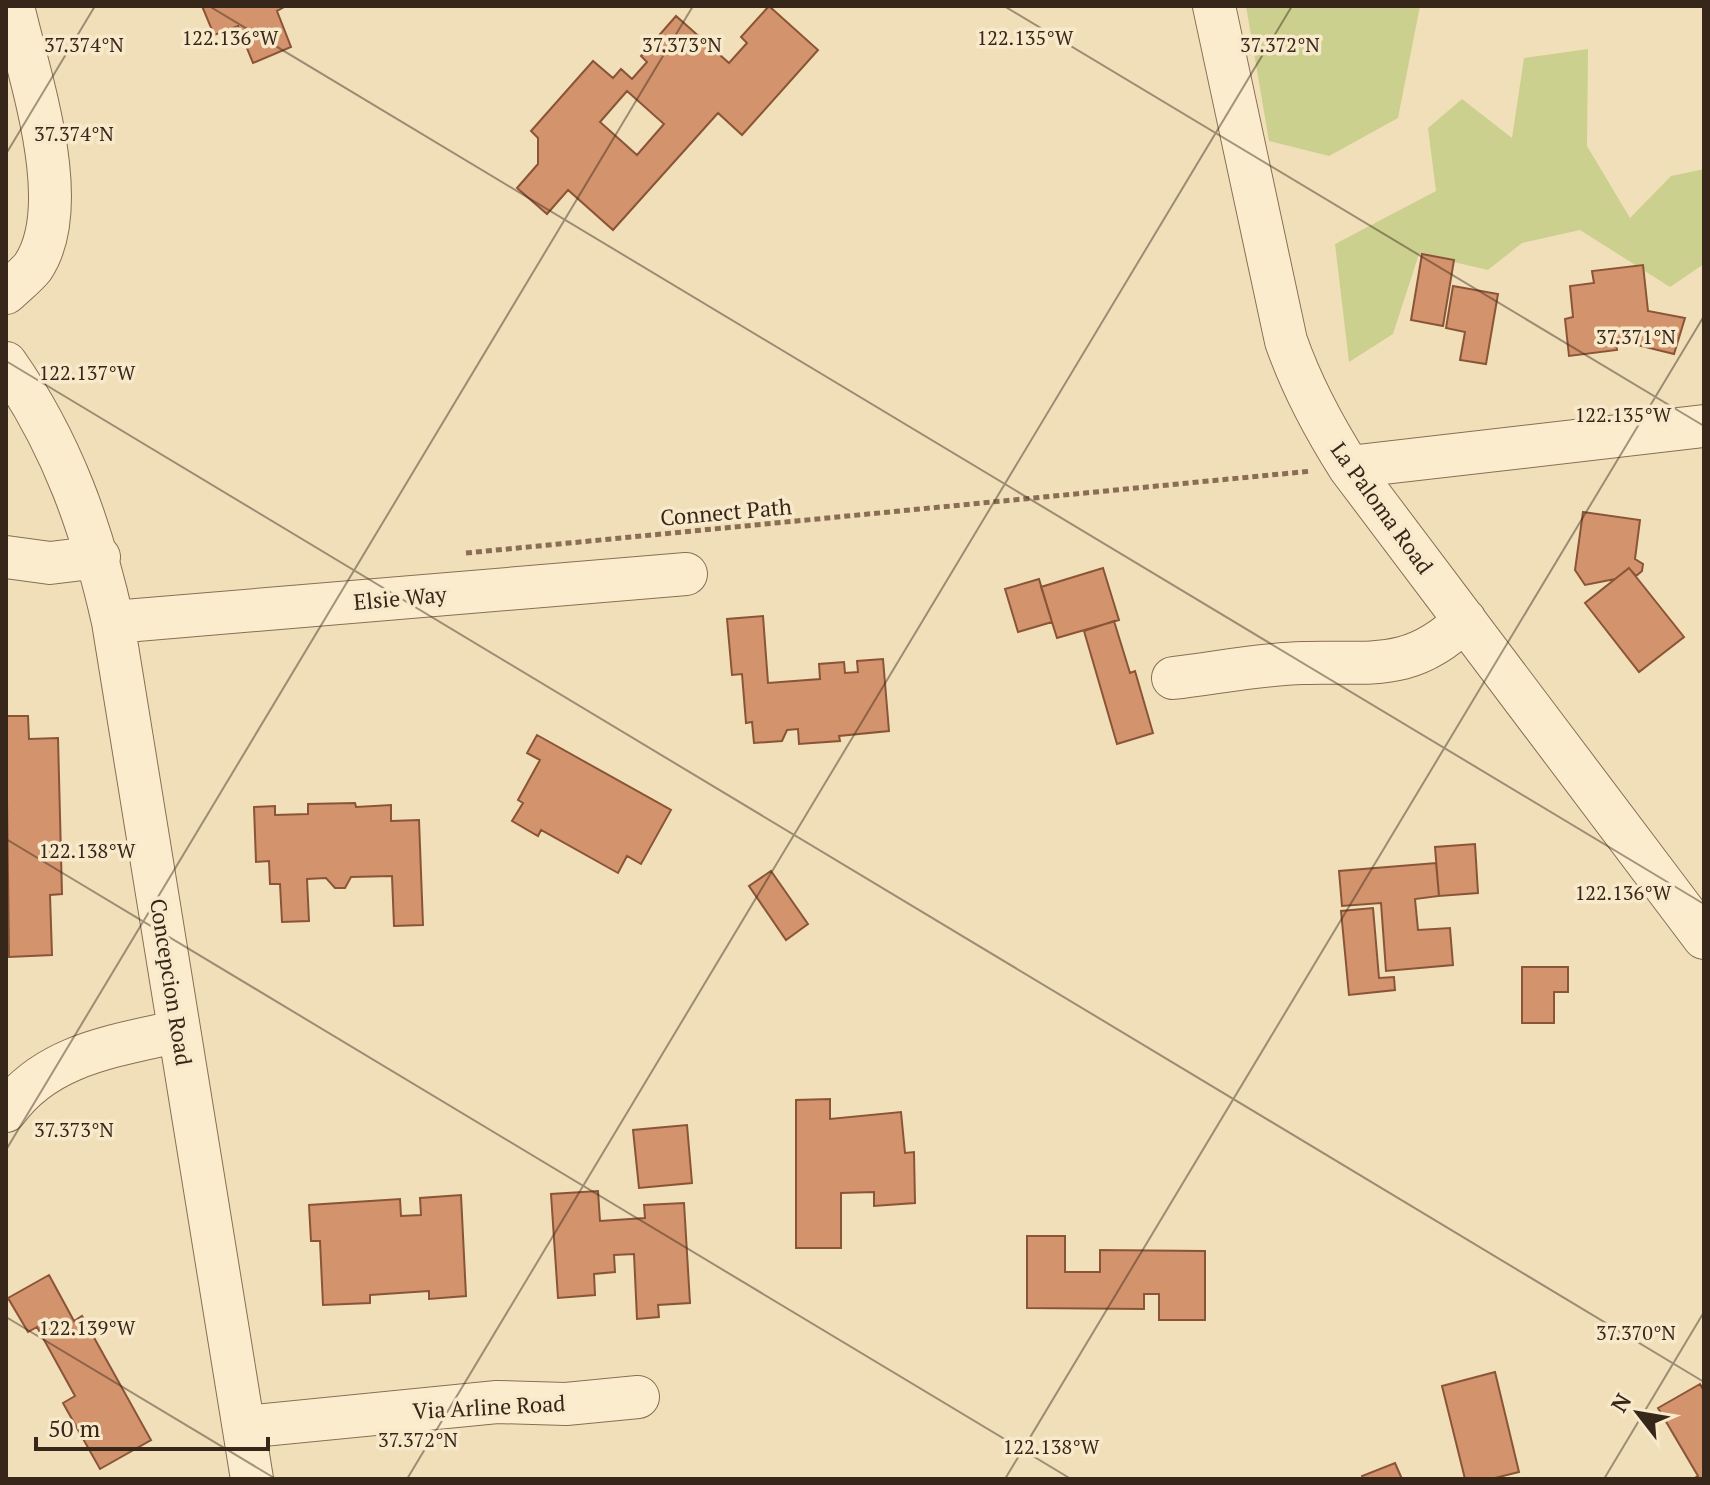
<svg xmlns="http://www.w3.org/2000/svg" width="1710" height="1485" font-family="'PT Serif',serif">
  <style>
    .green { fill: #cbd08e }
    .building { fill: #d3936c; stroke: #8a5537; stroke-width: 2; fill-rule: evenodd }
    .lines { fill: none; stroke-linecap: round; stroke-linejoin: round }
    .minor-casing { stroke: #896e53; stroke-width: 44 }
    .path { stroke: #896e53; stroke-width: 5; stroke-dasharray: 6 4; stroke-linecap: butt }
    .minor { stroke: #fcecce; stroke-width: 42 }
    .ticks { fill: none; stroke: #37271a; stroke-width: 2; stroke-opacity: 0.45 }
    .labels { text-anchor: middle; stroke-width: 7; stroke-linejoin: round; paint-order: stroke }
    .street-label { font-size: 22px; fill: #37271a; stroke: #f8e9ca }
    .ticks-label { font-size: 20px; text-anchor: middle; fill: #37271a; stroke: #f8e9ca; stroke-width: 7; stroke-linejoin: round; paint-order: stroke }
  </style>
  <rect width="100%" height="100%" fill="#f1dfba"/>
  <path class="green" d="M1246 6H1420L1398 118 1329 156 1269 141Z
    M1588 49 1587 146 1630 218 1671 176 1704 169V264L1670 287 1580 230 1522 243 1488 270 1419 254 1393 334 1349 362 1335 244 1436 191 1428 128 1462 99 1512 138 1524 58Z"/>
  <path class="building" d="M202 6H286L277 11 291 47 253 63 238 26 214 35Z
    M769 6 818 50 742 135 718 113 613 230 568 190 547 214 517 188 538 164V138L531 131 593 61 613 78 621 69 632 79 647 62 641 56 676 16 729 63 747 43 741 37ZM627 91 664 124 637 155 600 122Z
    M1422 254 1454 260 1443 326 1411 320Z
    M1643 265 1648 311 1685 318 1674 354 1633 344 1632 339 1616 341 1617 350 1569 356 1565 319 1573 317 1570 286 1594 283 1592 271Z
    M1453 286 1498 294 1486 364 1460 360 1465 332 1446 328Z
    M1583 512 1640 520 1635 559 1643 564 1642 571 1636 576 1629 568 1615 579 1585 585 1575 570Z
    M1103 568 1119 620 1057 638 1041 587Z
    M1629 568 1684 637 1639 672 1585 603Z
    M1039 579 1052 622 1018 632 1005 589Z
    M763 616 768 683 820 679 819 664 844 662 845 673 858 672 857 661 883 659 889 731 839 736 840 741 799 744 798 729 787 730 782 741 754 743 752 722 746 723 742 674 732 675 727 619Z
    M1114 621 1130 673 1135 671 1153 733 1117 744 1084 631Z
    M6 716H28L29 739 58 738 62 894 50 895 52 955 9 957Z
    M537 735 671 810 641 864 627 856 618 873 541 830 538 836 512 821 523 803 518 800 540 760 527 753Z
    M355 803 356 807 391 805V821L419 820 423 925 394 926 392 876 351 877 345 888H335L326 878 307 879 309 921 282 922 280 884H270L269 861 256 862 254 807 275 806V815L308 814V804Z
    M1475 844 1478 893 1439 896 1435 847Z
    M1436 863 1439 896 1415 899 1418 930 1450 928 1453 965 1386 971 1381 903 1342 906 1339 871Z
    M771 871 808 924 786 940 749 886Z
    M1373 908 1379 978 1394 977 1395 990 1349 995 1341 911Z
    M1522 967H1568V992H1554V1023H1522Z
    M830 1099V1119L901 1112 905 1153 914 1152 915 1203 874 1206V1192L841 1193V1248H796V1100Z
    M687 1125 692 1183 639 1188 633 1130Z
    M598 1191 600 1221 645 1218 644 1205 684 1203 690 1303 658 1305 659 1317 637 1319 634 1254 614 1255 615 1272 594 1274 595 1295 558 1298 551 1194Z
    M461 1195 466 1296 429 1299V1291L370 1295V1303L323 1305 320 1241H311L309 1205 400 1199 401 1216 421 1215 420 1198Z
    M1027 1236H1065V1272H1100V1250L1205 1251V1320H1159V1294H1144V1309L1027 1308Z
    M49 1275 74 1321 82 1316 151 1440 100 1469 63 1403 75 1396 37 1327 28 1332 8 1298Z
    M1495 1372 1519 1472 1491 1479H1465L1442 1386Z
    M1700 1384 1704 1391V1479H1693L1698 1476 1658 1408Z
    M1395 1463 1402 1479H1363L1362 1476Z"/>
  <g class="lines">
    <defs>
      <path id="minor" d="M1214 6 1286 341C1302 387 1323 426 1349 467L1704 938
        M6 293C14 285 26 276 33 267 75 204 28 74 13 6
        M6 363C62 443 92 528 113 622L252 1479
        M1349 467 1704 426
        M6 557 50 563 99 557
        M113 622 686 574
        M1173 678C1216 673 1260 664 1303 663 1371 661 1411 673 1465 620
        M6 1111C47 1054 115 1046 179 1031
        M244 1427 497 1402 566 1404 638 1397"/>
    </defs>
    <use href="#minor" class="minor-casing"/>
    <path class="path" d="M466 553 1312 471"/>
    <use href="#minor" class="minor"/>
  </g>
  <path class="ticks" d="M209 6 1704 904M1004 6 1704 426M6 154 95 6M6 361 1704 1382M6 839 1071 1479M6 1150 693 6M6 1317 276 1479M407 1479 1292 6M1005 1479 1704 316M1604 1479 1704 1312"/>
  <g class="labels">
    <g class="street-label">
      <text transform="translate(1382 508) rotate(54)" y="8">La Paloma Road</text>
      <text transform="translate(726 512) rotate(-5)" y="8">Connect Path</text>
      <text transform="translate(400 598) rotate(-5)" y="8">Elsie Way</text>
      <text transform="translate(171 982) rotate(81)" y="8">Concepcion Road</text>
      <text transform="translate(489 1407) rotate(-3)" y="8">Via Arline Road</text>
    </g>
  </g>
  <g class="ticks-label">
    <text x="230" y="45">122.136°W</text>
    <text x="1025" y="45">122.135°W</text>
    <text x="84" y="52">37.374°N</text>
    <text x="682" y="52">37.373°N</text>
    <text x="1280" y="52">37.372°N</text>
    <text x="74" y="141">37.374°N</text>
    <text x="1636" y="344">37.371°N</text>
    <text x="87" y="380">122.137°W</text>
    <text x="1623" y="422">122.135°W</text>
    <text x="87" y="858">122.138°W</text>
    <text x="1623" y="900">122.136°W</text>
    <text x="74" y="1137">37.373°N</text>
    <text x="87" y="1335">122.139°W</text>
    <text x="1636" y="1340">37.370°N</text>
    <text x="418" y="1447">37.372°N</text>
    <text x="1051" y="1454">122.138°W</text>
  </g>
  <rect width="1710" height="1485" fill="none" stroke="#37271a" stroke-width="16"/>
  <g transform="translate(1638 1413) rotate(301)" stroke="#f8e9ca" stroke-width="6" paint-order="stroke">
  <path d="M0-6L14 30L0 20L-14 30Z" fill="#37271a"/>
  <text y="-12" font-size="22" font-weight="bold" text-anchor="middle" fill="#37271a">N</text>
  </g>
  <path d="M36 1437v12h232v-12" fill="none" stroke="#37271a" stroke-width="4"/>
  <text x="48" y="1437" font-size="24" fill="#37271a" stroke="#f8e9ca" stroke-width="6" paint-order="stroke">50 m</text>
</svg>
